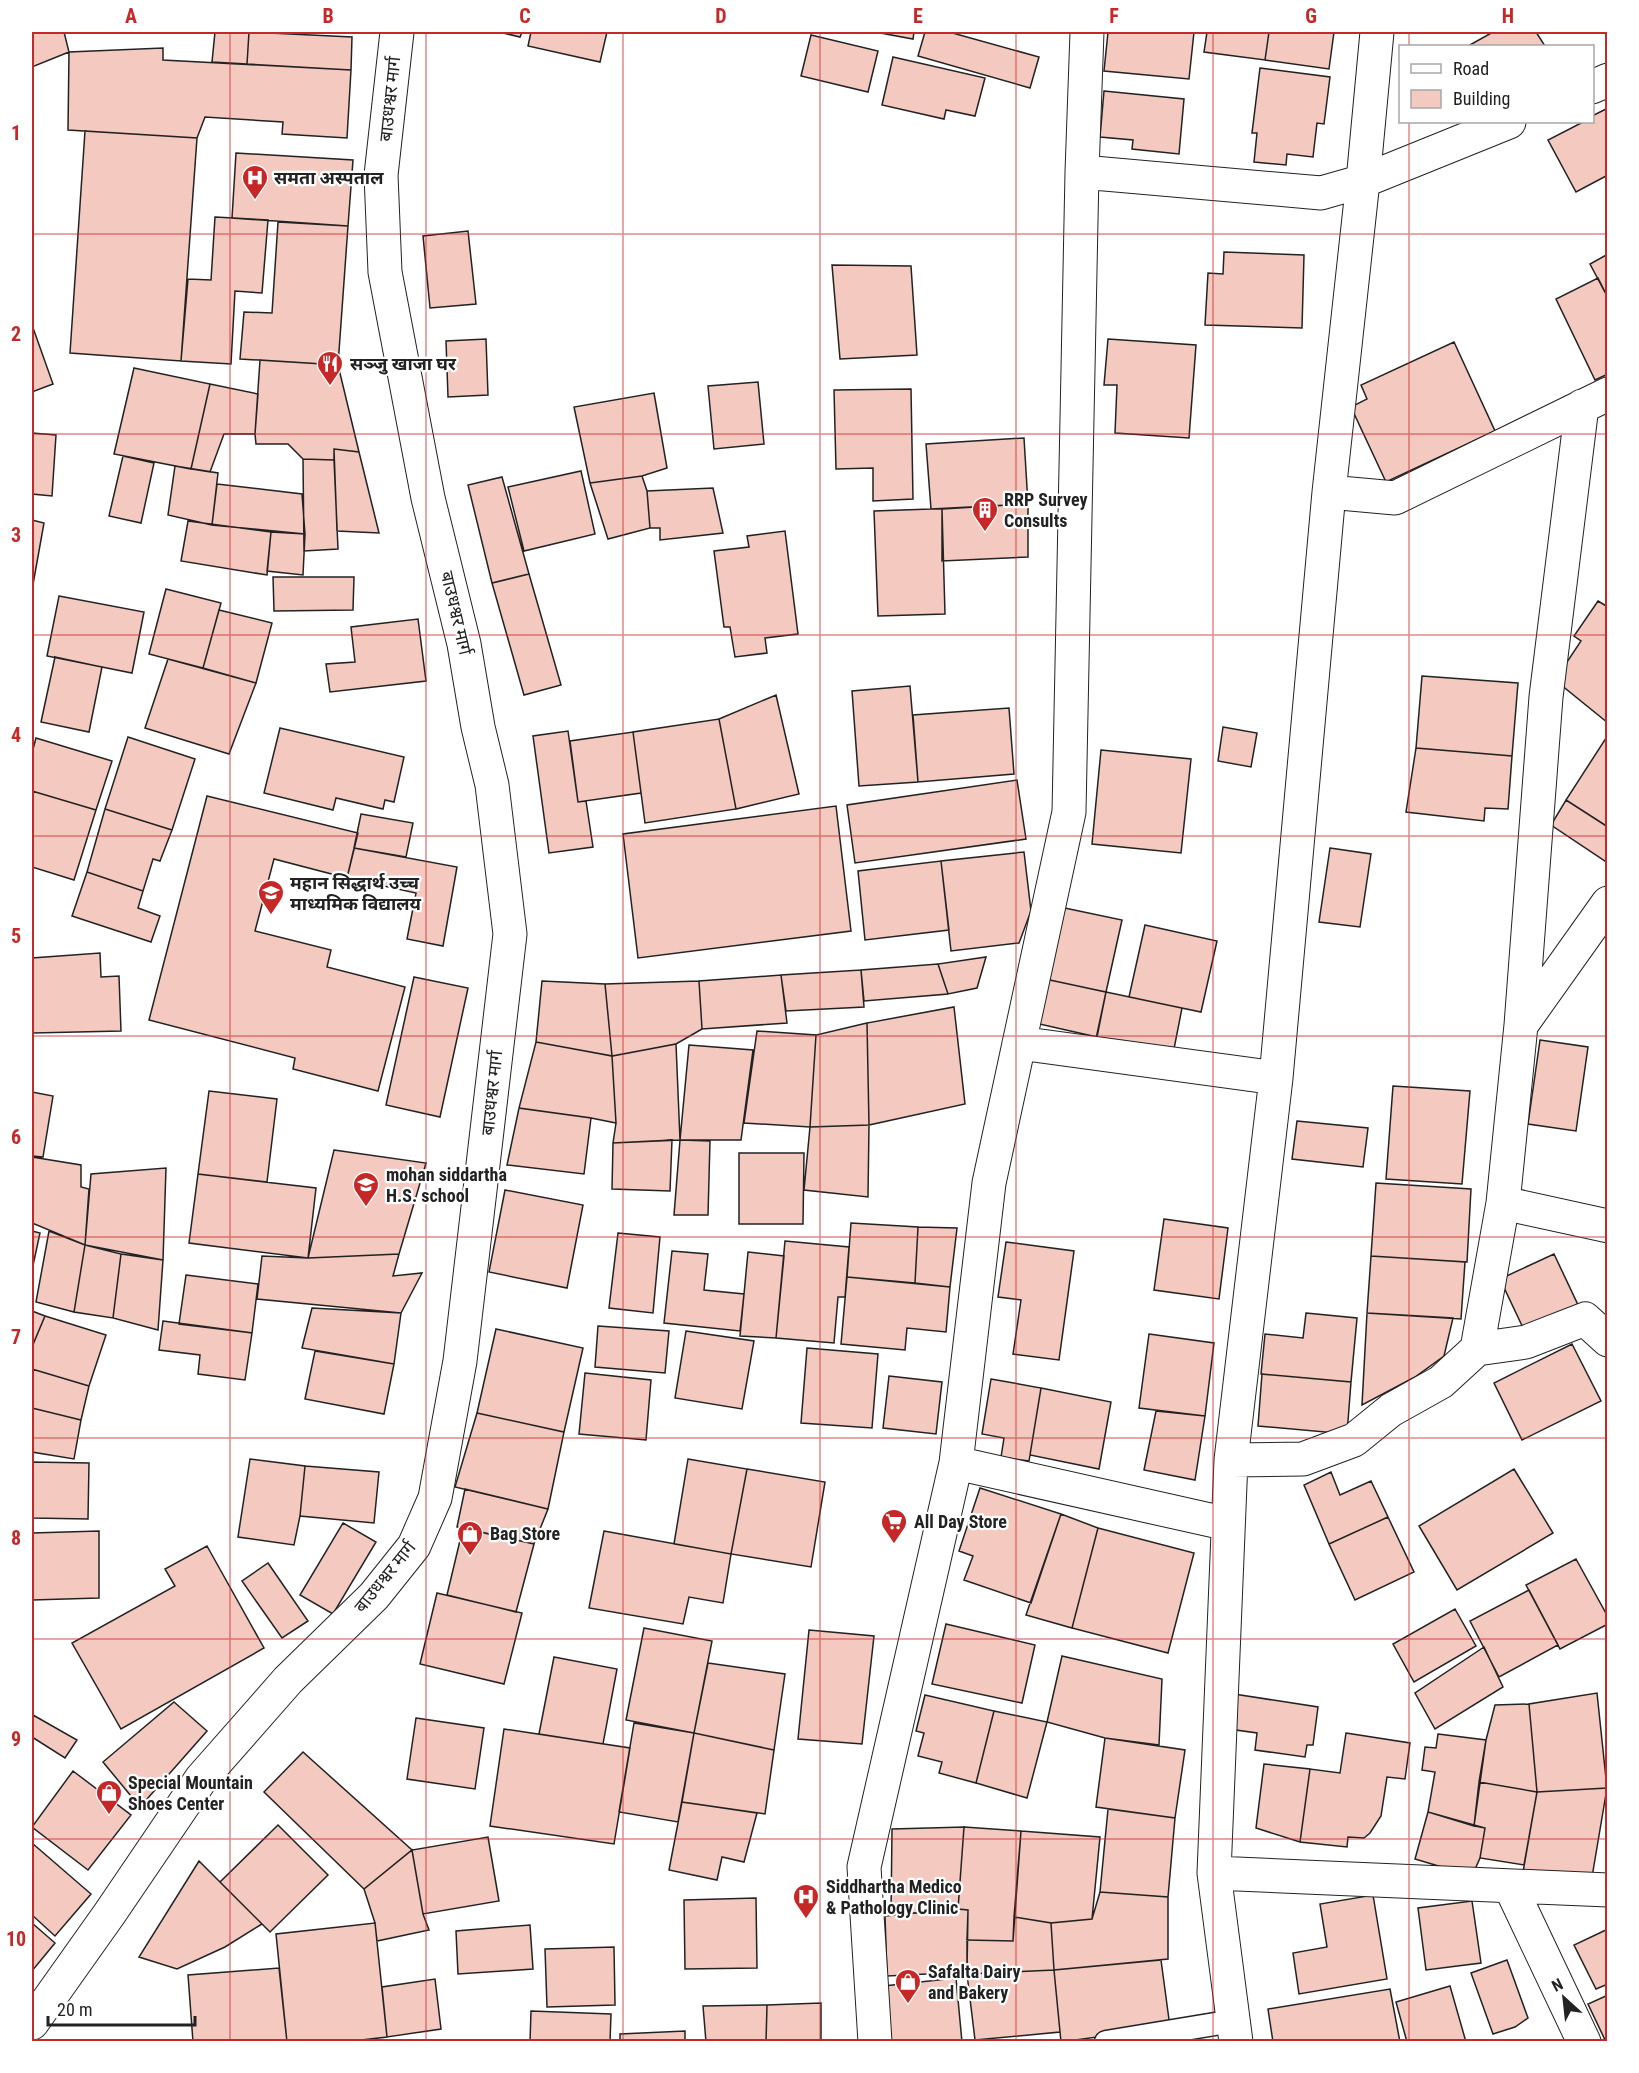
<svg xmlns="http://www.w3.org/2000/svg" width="1639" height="2073" font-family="'Roboto Condensed','Noto Sans Devanagari',sans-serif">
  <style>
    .building { fill: #f3c9c0; stroke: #222; stroke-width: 1.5 }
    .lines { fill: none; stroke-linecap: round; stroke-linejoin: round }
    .service-casing { stroke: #222; stroke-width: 25 }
    .minor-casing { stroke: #222; stroke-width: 35 }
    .secondary-casing { stroke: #222; stroke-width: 35 }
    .service { stroke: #fff; stroke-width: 22 }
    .minor { stroke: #fff; stroke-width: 33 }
    .secondary { stroke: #fff; stroke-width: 33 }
    .grid { fill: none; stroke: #c62828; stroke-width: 1.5; stroke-opacity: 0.55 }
    .labels { text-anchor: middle; stroke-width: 4.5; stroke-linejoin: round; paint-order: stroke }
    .street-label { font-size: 18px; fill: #222; stroke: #fff }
    .poi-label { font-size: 18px; font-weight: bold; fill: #222; stroke: #fff; text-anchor: start }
    .neatline { fill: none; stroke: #c62828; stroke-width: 2 }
    .grid-label { font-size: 20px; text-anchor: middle; font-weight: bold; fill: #c62828 }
  </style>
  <rect width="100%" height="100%" fill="#fff"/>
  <path class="building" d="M32 32H64L69 52 32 67Z
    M215 32H249L247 64 212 62Z
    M249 32 352 37 351 70 247 64Z
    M499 32H522L520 37Z
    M531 32H607L600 62 528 46Z
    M875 32H914L913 39Z
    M925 32H949L1039 57 1030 88 918 56Z
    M1108 32H1194L1189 79 1104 71Z
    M1207 32H1269L1265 60 1204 52Z
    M1269 32H1334L1329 69 1265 60Z
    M1493 32H1536L1545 46H1468Z
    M811 35 878 51 868 92 801 76Z
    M163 48V60L351 70 347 138 282 134 283 122 205 117 197 138 68 130 69 52Z
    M893 57 985 78 975 116 946 110 944 119 882 105Z
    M1260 68 1330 77 1324 124 1317 123 1313 157 1287 154 1286 165 1254 162 1257 133H1252Z
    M1104 91 1184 99 1179 154 1132 149 1133 140 1100 137Z
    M1608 108V175L1576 192 1548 140 1583 122H1592V116Z
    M85 131 197 138 181 361 70 353Z
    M236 153 353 160 348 226 232 218Z
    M215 217 268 220 262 293 235 291 231 364 181 361 188 279 211 280Z
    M278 222 348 226 338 365 240 359 244 312 272 313Z
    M468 231 476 304 430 308 423 236Z
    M1224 252 1304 255 1302 328 1205 325 1208 273 1223 274Z
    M1608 254V298L1590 264Z
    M832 265 911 266 917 355 840 359Z
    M1598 278 1608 298V374L1595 380 1556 299Z
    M32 325 53 384 32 392Z
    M486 339 488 395 448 397 446 341Z
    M1108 339 1196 345 1189 438 1115 433 1117 385H1104Z
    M1454 342 1495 431 1386 482 1351 407 1367 399 1361 385Z
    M260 360 338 365 359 452 334 449V460L303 459 288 444H256L255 434Z
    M134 368 210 384 191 469 114 454Z
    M758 382 764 444 714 449 708 386Z
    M210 384 258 394 255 434H224L210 472 191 469Z
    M911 389 913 499 873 501V468L836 469 834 390Z
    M654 393 667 468 642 476 590 483 574 407Z
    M32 433 56 435 52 496 32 494Z
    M1024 438 1028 504 931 509 926 444Z
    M334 449 359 452 379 533 337 531Z
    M123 456 154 463 141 523 109 516Z
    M303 459 334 460 338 549 304 551Z
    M175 466 218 473 212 525 168 515Z
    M581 471 595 534 524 551 508 487Z
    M642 476 647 491 650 528 608 539 590 483Z
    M502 477 529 574 492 583 468 485Z
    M217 484 302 494 305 534 212 525Z
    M713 488 723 533 660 540V528H650L647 491Z
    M1028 504V557L942 561V509Z
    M931 509H942L945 614 878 616 874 511Z
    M32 520 44 523 32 590Z
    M188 521 271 532 267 575 181 561Z
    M785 531 798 634 765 638 767 653 735 657 730 627H724L714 551 749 547 747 536Z
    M271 532 305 534 303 575 267 571Z
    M529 574 561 685 524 695 492 583Z
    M273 577H354L353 610 274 611Z
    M166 589 221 603 203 668 149 654Z
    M59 596 144 612 132 673 47 656Z
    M1598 601 1608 607V723L1555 680 1581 641 1574 636Z
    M219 610 272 623 256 683 203 668Z
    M418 619 426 681 330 692 326 664 355 662 351 627Z
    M55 657 102 667 89 732 41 722Z
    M168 659 256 683 229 754 145 728Z
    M1422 676 1518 683 1512 756 1416 748Z
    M910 686 918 782 859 786 852 691Z
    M776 695 799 794 736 809 719 719Z
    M1009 708 1014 774 918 782 913 715Z
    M719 719 736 809 645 823 633 732Z
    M1223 727 1257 733 1251 767 1218 761Z
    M280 728 404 757 394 802 385 800 383 809 336 798 333 810 264 793Z
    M568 731 578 802 586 801 593 847 549 853 533 736Z
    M633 732 641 793 578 802 570 741Z
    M1608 735V827L1566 800Z
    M128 737 195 759 172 830 105 809Z
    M36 738 112 761 96 810 32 791V753Z
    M1416 748 1512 756 1508 809 1485 808 1484 821 1406 812Z
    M1101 750 1191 759 1181 853 1092 844Z
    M1017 780 1026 839 855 863 847 805Z
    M32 791 96 810 74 880 32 867Z
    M207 796 358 833 347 878 274 859 255 931 331 950 327 967 405 987 378 1091 293 1069 295 1058 149 1020Z
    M1566 800 1608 827V863L1551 825Z
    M836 806 851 931 638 958 623 834Z
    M105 809 172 830 160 861 153 859 143 891 87 872Z
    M361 814 413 823 406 857 354 848Z
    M354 848 457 867 443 946 407 939 416 893 347 878Z
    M1330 848 1371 854 1360 927 1319 922Z
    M1024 852 1031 911 1019 943 951 951 941 861Z
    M941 861 949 930 865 940 858 871Z
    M87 872 143 891 138 908 160 916 151 942 72 916Z
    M1060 907 1122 920 1106 992 1045 979Z
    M1145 925 1217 941 1201 1012 1129 997Z
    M100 953 101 977 119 976 121 1031 33 1033 32 958Z
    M986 957 977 988 948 994 938 964Z
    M32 958 33 1033 32 1034Z
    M938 964 948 994 864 1001 861 970Z
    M861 970 864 1007 786 1011 781 975Z
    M781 975 787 1023 702 1029 699 981Z
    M414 977 468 988 440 1117 386 1105Z
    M1045 979 1106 992 1097 1037 1035 1023Z
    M542 981 605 984 612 1056 536 1042Z
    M699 981 702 1029 676 1044 612 1056 605 984Z
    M1106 992 1182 1008 1174 1049 1094 1048Z
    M954 1007 965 1104 869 1125 867 1023Z
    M867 1023 869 1125 810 1127 816 1035Z
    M757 1031 816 1035 810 1127 744 1123Z
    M1540 1040 1588 1047 1576 1131 1528 1124Z
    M536 1042 612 1056 616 1123 591 1118 519 1108Z
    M676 1044 680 1140 613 1143 616 1123 612 1056Z
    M689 1045 753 1050 741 1140H680Z
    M1393 1086 1470 1091 1462 1184 1386 1179Z
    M209 1091 277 1099 267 1182 198 1174Z
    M32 1092 53 1096 43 1157 32 1156Z
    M519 1108 591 1118 584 1174 507 1165Z
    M1297 1121 1368 1128 1363 1167 1292 1159Z
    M869 1125 868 1197 804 1190 810 1127Z
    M672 1140 670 1191 612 1189 613 1143Z
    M680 1140 710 1141 708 1215H674Z
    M334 1150 426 1163 399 1254 308 1258Z
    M739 1153H804L803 1224H739Z
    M32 1157 81 1165V1187L89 1189 85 1245 32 1223Z
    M166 1168 163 1260 85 1245 91 1174Z
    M198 1174 316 1188 308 1258 189 1243Z
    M1376 1183 1471 1189 1467 1262 1371 1256Z
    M505 1190 583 1205 567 1288 489 1272Z
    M1164 1219 1228 1228 1219 1299 1154 1290Z
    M851 1223 918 1227 915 1283 847 1277Z
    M918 1227 957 1228 950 1287 915 1283Z
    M32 1231 40 1233 32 1270Z
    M49 1231 85 1245 74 1312 36 1302Z
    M618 1233 660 1237 653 1313 609 1308Z
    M785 1241 849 1247 845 1297H838L834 1343 776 1338Z
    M1006 1242 1074 1251 1059 1360 1013 1354 1021 1300 998 1297Z
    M85 1245 121 1254 113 1318 74 1312Z
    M672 1251 708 1254 704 1290 744 1294 740 1331 664 1323Z
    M748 1252 784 1256 776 1338 740 1336Z
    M121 1254 163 1260 158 1330 113 1318Z
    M399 1254 393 1276 422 1273 401 1313 257 1299 262 1256 308 1258Z
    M1554 1254 1579 1307 1525 1332 1500 1279Z
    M1371 1256 1465 1262 1461 1319 1367 1313Z
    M186 1275 258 1284 252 1333 179 1324Z
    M847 1277 950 1287 946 1332 907 1328 905 1350 841 1344Z
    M312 1308 401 1313 394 1364 302 1348Z
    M32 1311 45 1316 32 1347Z
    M1306 1313 1357 1318 1351 1382 1261 1374 1265 1334 1303 1338Z
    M1367 1313 1453 1318 1444 1356 1415 1377 1362 1405Z
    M45 1316 106 1335 89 1386 32 1369V1347Z
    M163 1321 252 1333 245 1380 198 1374 200 1355 159 1350Z
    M598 1326 669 1331 665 1373 595 1367Z
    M496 1329 583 1348 564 1432 477 1413Z
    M686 1331 754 1341 742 1409 675 1398Z
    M1149 1334 1214 1343 1205 1416 1139 1408Z
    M1572 1344 1601 1401 1522 1440 1494 1383Z
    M807 1348 878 1354 872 1428 801 1423Z
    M315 1351 394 1364 384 1414 305 1399Z
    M32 1369 89 1386 81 1420 32 1408Z
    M585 1373 651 1380 646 1440 579 1434Z
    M1262 1374 1351 1382 1347 1434 1258 1426Z
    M889 1376 942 1382 936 1434 883 1428Z
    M991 1379 1041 1388 1029 1461 1001 1457 1004 1438 982 1434Z
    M1041 1388 1111 1402 1099 1469 1030 1455Z
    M32 1408 81 1420 74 1459 32 1452Z
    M1156 1411 1205 1416 1195 1480 1144 1470Z
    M477 1413 564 1432 548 1509 455 1487Z
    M250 1459 305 1466 300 1516 294 1545 238 1537Z
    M688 1459 747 1469 731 1554 674 1544Z
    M32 1462 89 1463 88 1519 32 1518Z
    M305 1466 379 1472 374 1523 300 1516Z
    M747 1469 825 1482 811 1567 731 1554Z
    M1514 1469 1553 1533 1457 1590 1419 1526Z
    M1331 1472 1340 1495 1371 1481 1388 1517 1329 1544 1304 1485Z
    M980 1488 1061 1514 1031 1603 964 1580 973 1556 959 1551Z
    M465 1489 548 1509 534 1544 457 1527Z
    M1061 1514 1098 1528 1072 1628 1026 1615Z
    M1388 1517 1414 1572 1355 1600 1329 1544Z
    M343 1523 376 1542 333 1614 300 1595Z
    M463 1528 534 1544 516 1612 447 1595Z
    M1098 1528 1194 1553 1168 1653 1072 1628Z
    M99 1531V1598L32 1600V1533Z
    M604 1531 731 1554 723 1603 689 1597 683 1624 589 1608Z
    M207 1546 264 1648 121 1729 72 1643 175 1586 165 1569Z
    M1576 1559 1608 1617V1624L1560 1649 1526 1585Z
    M268 1563 308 1621 282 1638 242 1581Z
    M1529 1590 1558 1645 1499 1677 1470 1621Z
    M437 1593 522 1613 504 1684 420 1664Z
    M1455 1609 1476 1646 1414 1682 1393 1644Z
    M946 1624 1035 1645 1022 1703 932 1684Z
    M644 1628 712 1641 694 1733 626 1720Z
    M809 1630 874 1636 862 1744 798 1739Z
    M1484 1647 1503 1687 1435 1729 1415 1693Z
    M1062 1656 1162 1679 1159 1745 1105 1738 1047 1722Z
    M554 1657 617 1669 603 1744 539 1734Z
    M708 1663 785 1674 774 1750 694 1733Z
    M1597 1693 1607 1788 1537 1792 1529 1704Z
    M1234 1694 1318 1707 1313 1745H1307L1305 1757 1255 1750 1257 1733 1229 1729Z
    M925 1695 994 1711 976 1783 939 1773 942 1762 918 1756 924 1733 916 1731Z
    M174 1702 207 1731 140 1807 103 1762Z
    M1529 1704 1537 1792 1479 1782 1486 1740 1495 1705Z
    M994 1711 1047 1722 1027 1798 976 1783Z
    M33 1715 77 1740 65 1758 32 1737V1718Z
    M416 1718 484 1728 475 1789 407 1779Z
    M634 1723 694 1733 678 1822 619 1812Z
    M504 1729 630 1748 614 1844 490 1826Z
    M694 1733 774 1750 765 1814 682 1802Z
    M1346 1733 1410 1743 1405 1779 1387 1777 1381 1816 1370 1833 1364 1838 1348 1837 1347 1847 1300 1842 1310 1769 1340 1773Z
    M1438 1734 1486 1740 1474 1826 1428 1812 1435 1772 1422 1770 1425 1747 1436 1748Z
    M1105 1738 1185 1750 1175 1818 1096 1807Z
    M303 1752 412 1850 364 1889 264 1792Z
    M1264 1764 1310 1769 1300 1842 1256 1828Z
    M73 1771 131 1815 88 1870 32 1827Z
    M1479 1782 1537 1792 1524 1865 1480 1858 1485 1828 1474 1826Z
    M1607 1788 1591 1883 1523 1872 1537 1792Z
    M682 1802 757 1813 744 1862 722 1857 717 1880 669 1870Z
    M1108 1809 1175 1818 1168 1897 1100 1892Z
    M1428 1812 1485 1828 1480 1858 1472 1876 1415 1859Z
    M278 1825 328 1875 270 1932 220 1882Z
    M964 1827 1021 1831 1013 1941 967 1940 968 1910 958 1909Z
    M964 1827 958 1909 891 1915 892 1829Z
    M1021 1831 1100 1837 1092 1919 1051 1923 1014 1917Z
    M488 1837 499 1901 423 1914 412 1850Z
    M32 1843 91 1894 55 1936 32 1915Z
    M412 1850 423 1914 429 1930 377 1941 375 1923 364 1889Z
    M199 1861 262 1924 225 1947 177 1969 139 1957Z
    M1100 1892 1168 1897V1959L1054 1970 1051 1923 1092 1919Z
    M1373 1895 1387 1979 1299 1994 1293 1953 1327 1947 1320 1904Z
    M756 1898 757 1968 685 1969 684 1900Z
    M1472 1901 1481 1963 1426 1970 1418 1908Z
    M958 1909 968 1910 967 1972 887 1976 885 1916Z
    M1014 1917 1051 1923 1054 1970 967 1974V1940L1013 1941Z
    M32 1923 55 1943 32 1971Z
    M375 1923 387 2037 344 2042H287L276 1934Z
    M530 1925 533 1969 458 1974 456 1931Z
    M1608 1929V1984L1596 1989 1574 1945Z
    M614 1947 615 2005 547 2007 545 1949Z
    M1161 1960 1170 2027 1061 2042 1054 1970Z
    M1507 1960 1528 2018 1515 2027 1493 2034 1471 1973Z
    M279 1968 287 2042H193L188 1975Z
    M1054 1970 1060 2032 975 2040 967 1974Z
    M956 1978 962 2042H889L884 1986Z
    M435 1979 441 2029 387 2037 382 1987Z
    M1450 1986 1466 2042H1407L1396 2002Z
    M1390 1989 1400 2042H1273L1268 2009Z
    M1608 1995V2042H1606L1588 2004Z
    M821 2003V2042H766L767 2005Z
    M767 2005 766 2042H706L703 2006Z
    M531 2011 611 2014 610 2042H530Z
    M685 2031V2042H620V2034Z"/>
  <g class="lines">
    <defs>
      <path id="service" d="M1106 2042 1233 2021"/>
      <path id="minor" d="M1592 87 1608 80
        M1082 172 1321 193 1363 181 1509 122
        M1329 492 1395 498 1608 394
        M1522 1024 1608 903
        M1019 1043 1276 1078
        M1503 1203 1608 1226
        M1477 1349 1503 1203 1521 1025 1546 697 1582 406
        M1231 1460 1303 1459 1354 1440 1391 1410 1441 1382 1477 1349 1526 1342 1585 1319 1608 1340
        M956 1463 1228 1524
        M1214 1873 1608 1890
        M1510 1886 1584 2042
        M875 2042 864 1867 956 1463 989 1183 1069 812 1082 172 1087 32
        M1236 2042 1214 1873 1231 1460 1276 1078 1329 492 1363 181 1377 32"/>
      <path id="secondary" d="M32 2023 110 1913 201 1779 288 1680 374 1596 414 1546 435 1498 460 1361 510 934 492 785 478 727 464 644 428 498 385 272 381 175 397 32"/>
    </defs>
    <use href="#service" class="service-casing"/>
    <use href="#minor" class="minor-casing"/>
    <use href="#secondary" class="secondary-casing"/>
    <use href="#service" class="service"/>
    <use href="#minor" class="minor"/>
    <use href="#secondary" class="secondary"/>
  </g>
  <path class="grid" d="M230 32V2042M426 32V2042M623 32V2042M820 32V2042M1016 32V2042M1213 32V2042M1409 32V46M1409 122V2042M32 234H1608M32 434H1608M32 635H1608M32 836H1608M32 1036H1608M32 1237H1608M32 1438H1608M32 1639H1608M32 1839H1608"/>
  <defs>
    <symbol id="hospital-pin" viewBox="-11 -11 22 30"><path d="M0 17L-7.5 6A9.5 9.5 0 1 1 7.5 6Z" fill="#c62828" stroke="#fff"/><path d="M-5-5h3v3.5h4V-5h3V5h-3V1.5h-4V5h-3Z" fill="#fff"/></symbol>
    <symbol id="restaurant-pin" viewBox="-11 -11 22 30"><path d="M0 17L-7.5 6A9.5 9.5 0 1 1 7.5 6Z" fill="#c62828" stroke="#fff"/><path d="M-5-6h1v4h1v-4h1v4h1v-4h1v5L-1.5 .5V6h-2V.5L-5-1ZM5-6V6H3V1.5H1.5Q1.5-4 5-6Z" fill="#fff"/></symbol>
    <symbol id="building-pin" viewBox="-11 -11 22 30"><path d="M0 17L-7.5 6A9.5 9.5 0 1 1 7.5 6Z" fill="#c62828" stroke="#fff"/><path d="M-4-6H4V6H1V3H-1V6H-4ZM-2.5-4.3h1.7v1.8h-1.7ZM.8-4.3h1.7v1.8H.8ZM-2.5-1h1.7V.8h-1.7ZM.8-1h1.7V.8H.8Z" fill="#fff"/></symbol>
    <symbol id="school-pin" viewBox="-11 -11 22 30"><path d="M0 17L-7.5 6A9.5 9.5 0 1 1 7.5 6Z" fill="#c62828" stroke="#fff"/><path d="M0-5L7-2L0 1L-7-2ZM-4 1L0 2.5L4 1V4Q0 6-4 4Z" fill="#fff"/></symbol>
    <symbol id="supermarket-pin" viewBox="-11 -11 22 30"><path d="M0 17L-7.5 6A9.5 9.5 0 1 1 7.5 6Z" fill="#c62828" stroke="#fff"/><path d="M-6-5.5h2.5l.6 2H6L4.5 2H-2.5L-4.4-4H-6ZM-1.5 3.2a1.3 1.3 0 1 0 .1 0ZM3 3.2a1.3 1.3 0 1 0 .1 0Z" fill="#fff"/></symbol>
    <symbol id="shop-pin" viewBox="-11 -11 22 30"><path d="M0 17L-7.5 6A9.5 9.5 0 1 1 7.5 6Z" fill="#c62828" stroke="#fff"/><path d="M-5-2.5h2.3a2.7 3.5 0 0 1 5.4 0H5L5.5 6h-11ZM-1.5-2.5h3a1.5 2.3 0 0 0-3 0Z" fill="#fff"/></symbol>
  </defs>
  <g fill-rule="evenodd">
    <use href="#hospital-pin" x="240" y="163" width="30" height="40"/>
    <use href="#restaurant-pin" x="315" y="349" width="30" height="40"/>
    <use href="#building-pin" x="970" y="495" width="30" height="40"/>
    <use href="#school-pin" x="256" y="878" width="30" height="40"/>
    <use href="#school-pin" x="351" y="1170" width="30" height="40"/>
    <use href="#supermarket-pin" x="879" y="1507" width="30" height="40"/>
    <use href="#shop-pin" x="455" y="1519" width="30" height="40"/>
    <use href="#shop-pin" x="94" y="1778" width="30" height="40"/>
    <use href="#hospital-pin" x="791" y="1882" width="30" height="40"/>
    <use href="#shop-pin" x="893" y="1967" width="30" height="40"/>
  </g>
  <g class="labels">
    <g class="street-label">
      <text transform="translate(390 99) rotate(-84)" y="6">बाउधश्वर मार्ग</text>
      <text transform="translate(456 613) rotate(77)" y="6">बाउधश्वर मार्ग</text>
      <text transform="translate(492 1093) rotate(-84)" y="6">बाउधश्वर मार्ग</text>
      <text transform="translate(385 1577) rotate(-51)" y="6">बाउधश्वर मार्ग</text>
    </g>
    <g class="poi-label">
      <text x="274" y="184">समता अस्पताल</text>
      <text x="350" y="370">सञ्जु खाजा घर</text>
      <text x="1004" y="506">RRP Survey<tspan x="1004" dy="21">Consults</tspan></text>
      <text x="290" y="889">महान सिद्धार्थ उच्च<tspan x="290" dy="21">माध्यमिक विद्यालय</tspan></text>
      <text x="386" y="1181">mohan siddartha<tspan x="386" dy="21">H.S. school</tspan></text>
      <text x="914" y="1528">All Day Store</text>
      <text x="490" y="1540">Bag Store</text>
      <text x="128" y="1789">Special Mountain<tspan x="128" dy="21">Shoes Center</tspan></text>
      <text x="826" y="1893">Siddhartha Medico<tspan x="826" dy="21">&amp; Pathology Clinic</tspan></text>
      <text x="928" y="1978">Safalta Dairy<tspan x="928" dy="21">and Bakery</tspan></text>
    </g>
  </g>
  <rect width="1639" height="2073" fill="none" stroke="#ffffff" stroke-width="66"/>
  <rect x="1399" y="45" width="195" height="78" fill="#ffffff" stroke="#a7a7a7" stroke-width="1.5"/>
  <rect x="1411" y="64" width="30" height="9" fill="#ffffff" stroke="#a7a7a7" stroke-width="1.5"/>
  <text x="1453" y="75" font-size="18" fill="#222222">Road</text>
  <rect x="1411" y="90" width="30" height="18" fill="#f3c9c0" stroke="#a7a7a7" stroke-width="1.5"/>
  <text x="1453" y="105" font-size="18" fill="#222222">Building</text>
  <g transform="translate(1564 1998) rotate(333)" stroke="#ffffff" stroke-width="4.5" paint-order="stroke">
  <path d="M0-4.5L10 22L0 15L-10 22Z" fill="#222222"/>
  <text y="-9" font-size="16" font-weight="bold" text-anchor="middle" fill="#222222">N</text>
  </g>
  <path d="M48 2016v9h147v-9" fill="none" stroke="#222222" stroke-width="3"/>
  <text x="57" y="2016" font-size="18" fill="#222222" stroke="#ffffff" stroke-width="4.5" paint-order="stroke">20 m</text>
  <rect x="33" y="33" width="1573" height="2007" class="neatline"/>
  <g class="grid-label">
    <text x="131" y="23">A</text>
    <text x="328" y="23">B</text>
    <text x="525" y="23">C</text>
    <text x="721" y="23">D</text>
    <text x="918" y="23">E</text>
    <text x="1114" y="23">F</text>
    <text x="1311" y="23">G</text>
    <text x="1508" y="23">H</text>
    <text x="16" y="140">1</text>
    <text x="16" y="341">2</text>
    <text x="16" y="542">3</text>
    <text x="16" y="742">4</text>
    <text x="16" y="943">5</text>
    <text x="16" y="1144">6</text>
    <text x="16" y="1344">7</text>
    <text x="16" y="1545">8</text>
    <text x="16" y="1746">9</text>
    <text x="16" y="1946">10</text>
  </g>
</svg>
